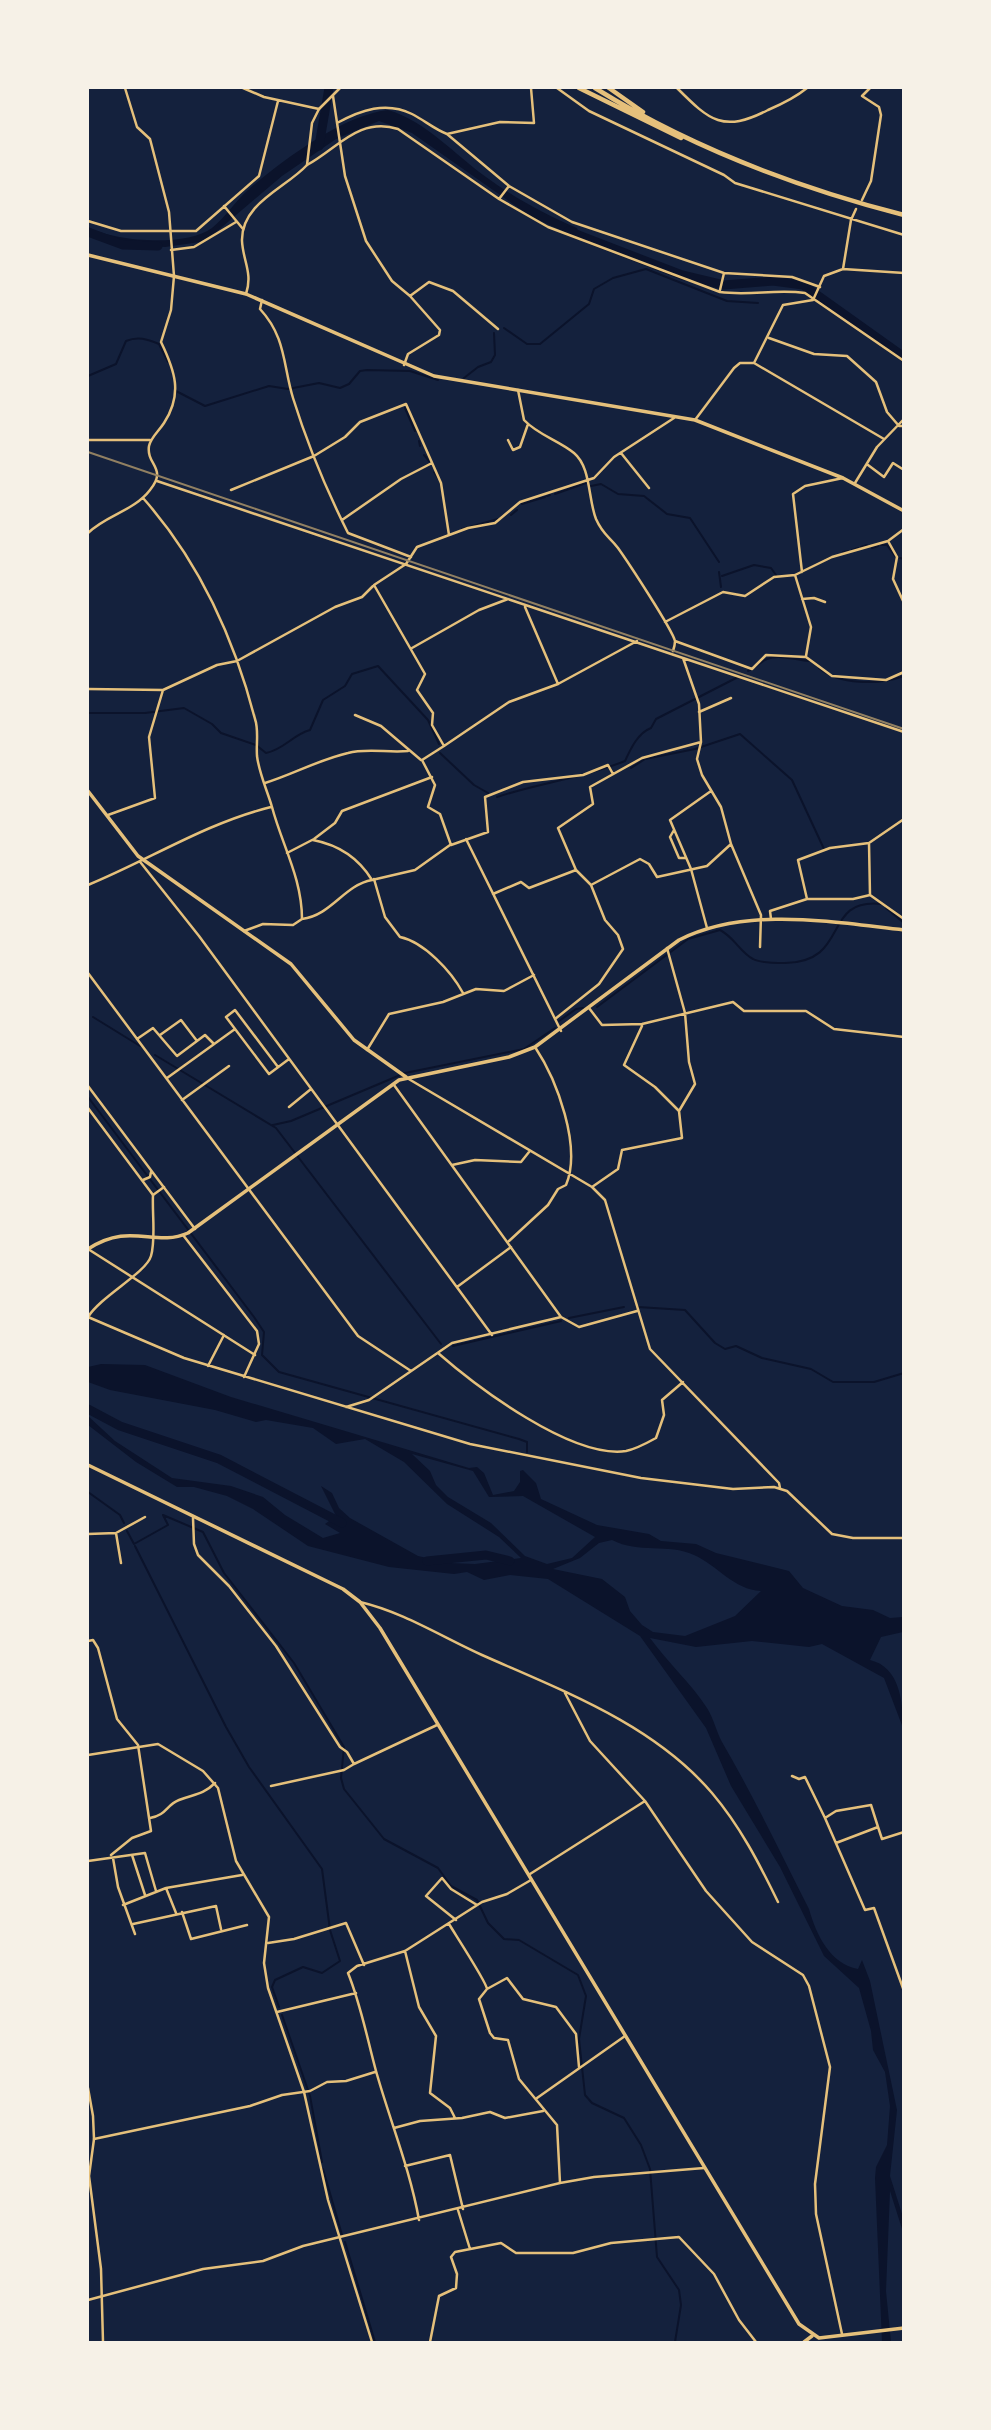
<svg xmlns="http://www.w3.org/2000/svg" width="991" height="2430" font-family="'Zilla Slab',serif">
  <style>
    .water { fill: #0b132b; fill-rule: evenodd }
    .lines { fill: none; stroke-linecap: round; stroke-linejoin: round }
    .stream { stroke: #0b132b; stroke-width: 2 }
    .river { stroke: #0b132b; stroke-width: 9 }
    .minor { stroke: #e5c07b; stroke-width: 2.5 }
    .tertiary { stroke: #e5c07b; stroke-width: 2.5 }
    .secondary { stroke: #e5c07b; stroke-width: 3.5 }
    .trunk { stroke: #e5c07b; stroke-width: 3.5 }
    .motorway { stroke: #e5c07b; stroke-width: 4.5 }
    .rail { stroke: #918062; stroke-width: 2 }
  </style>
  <rect width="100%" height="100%" fill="#14213d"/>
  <path class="water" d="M388 110C426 121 455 155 486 177 515 198 544 214 577 228L580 239 530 216 412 133 379 121 336 139 282 176 215 233 200 242 165 247 124 243 88 235V227C115 242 187 247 212 228 226 217 236 200 249 189 283 160 343 115 388 110Z
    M101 1364 145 1365 231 1397 469 1468 477 1467 484 1473 493 1495 514 1491 520 1482V1471L523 1470 536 1483 541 1499 597 1525 649 1534 661 1541 696 1544 716 1553 789 1571 803 1588 842 1606 873 1610 890 1618 903 1617V1632L881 1637 870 1660C900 1667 903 1702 903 1728L884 1678 822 1644 809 1647 752 1641 696 1647 650 1638C668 1663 690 1682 707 1708 714 1719 716 1731 722 1742 754 1797 780 1852 809 1909 816 1934 830 1964 858 1969L862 1960 870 1981 897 2110 890 2176 903 2217V2232L890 2191 886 2291 891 2342H882L875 2178 876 2167 887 2145 890 2106 885 2072 873 2050 871 2031 859 1988 824 1956 780 1867 731 1786 706 1728 640 1636 548 1579 510 1575 484 1580 467 1572 454 1574 389 1567 308 1546 253 1509 227 1496 194 1487H177L136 1462 88 1425V1416L115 1441 172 1478 231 1486 263 1497 285 1515 323 1538 340 1533 325 1524 336 1516 321 1486 332 1493 339 1508 350 1518 418 1556 450 1563 475 1564 521 1558 499 1537 447 1504 404 1462 365 1439 336 1444 313 1428 266 1420 256 1422 215 1410 110 1390 88 1382V1367ZM412 1454 473 1471 489 1497 523 1496 595 1537 572 1558 547 1564 525 1556 491 1523 448 1497 436 1485 430 1471ZM612 1540C639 1554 668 1543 694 1555 717 1565 734 1590 761 1591L735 1616 685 1636 653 1632 642 1625 630 1611 625 1597 602 1579 553 1569 580 1558 599 1543Z"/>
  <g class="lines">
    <path class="stream" d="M504 328 527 344H540L589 304 594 289 613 278 646 269 727 301 758 303
      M88 376 116 364 126 341C138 336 147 339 159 344L168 362
      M464 378 478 367 491 362 495 355 494 333
      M176 391 205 406 269 386 288 389 319 383 340 388 349 384 360 371 367 370 410 371 438 380
      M405 408 415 431
      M419 441 420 446
      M424 455 430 462
      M434 472 438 478
      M591 486 601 484 618 494 644 496 667 514 690 518 719 562
      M555 494 586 483
      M547 496 550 495
      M522 504 545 497
      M511 515 517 510
      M462 529 498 519
      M881 545H887L895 556
      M861 547 867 545
      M872 548 878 546
      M852 550 858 548
      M843 552 848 551
      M900 558 904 559
      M719 572 721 587
      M722 576 754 565 771 568 776 575
      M819 668C839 685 879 685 904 676
      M748 671C756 668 761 661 767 659 778 654 797 660 809 661
      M88 713H145L184 708 212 724 221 733 256 745 266 753C285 749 292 735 310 730L323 700 345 686 352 674 378 666 428 720 439 744
      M440 753 474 785 488 793
      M631 768 645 759 695 749 740 734 792 780 824 849
      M497 797C539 783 583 778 625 761 631 748 638 733 651 728L656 719 742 675
      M886 908 904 923
      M597 1007 688 939 720 930C734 937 740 952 753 959 760 963 776 963 785 963 851 962 821 898 881 904
      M93 1017 140 1046
      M559 1021 576 1009 583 1008
      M155 1055 276 1128 441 1344
      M88 1097 254 1317 264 1332 262 1355 279 1372 519 1439 527 1442V1452
      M273 1125 291 1121 405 1073 524 1049 555 1028
      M638 1307 685 1310 715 1343 725 1349 736 1346 762 1358 811 1369 833 1382H874L904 1373
      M569 1318 624 1307
      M453 1346 561 1321
      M88 1492 120 1515 124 1523
      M127 1531 134 1544 168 1525 163 1515 203 1532 224 1573 294 1663 344 1747 341 1778 344 1789 384 1839 438 1868 451 1886 477 1900 488 1923 504 1939 519 1940 578 1975 586 1996 579 2039 585 2095 592 2103 624 2118 641 2145 650 2169 657 2257 679 2290 681 2305 675 2342
      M135 1546 226 1727 249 1767 322 1869 330 1930 340 1961 322 1973 303 1967 275 1980 272 1987 279 2007
      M282 2015 310 2096 322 2162
      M323 2169 342 2235
      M345 2242 375 2342"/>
    <path class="river" d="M319 146 329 88
      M568 231 682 275 724 285 773 281 803 285 904 357
      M88 232 123 245 158 246
      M88 1409 120 1426 219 1459 342 1523
      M427 1561 486 1555 510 1561"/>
    <path class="minor" d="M243 88 264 97 319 109
      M557 88 589 111 724 175 735 183 904 235
      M333 96 345 176 366 241 392 281 410 296 440 330 439 335 408 354 404 365
      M337 123C361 110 386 101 412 114 424 120 434 129 447 134L500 122 534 123 531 88
      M447 134 509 186 572 222 724 273 792 277 820 287
      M307 165C338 148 359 117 398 129L499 199 548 227 720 292C749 296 776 289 805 293L904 361
      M499 199 509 186
      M862 200 871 181 881 115 879 107 862 96 870 88
      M224 206 243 229
      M88 221 121 231H196L259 176 278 101
      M171 250 194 247 236 222
      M843 269 851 220 856 209
      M720 290 724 273
      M410 296 429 282 453 291 498 329
      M262 300 260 309C286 337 283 365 293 398 307 443 327 491 348 533L411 557
      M769 338 814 354 847 356 876 382 887 412 899 426H904
      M754 363 783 305 813 300 824 276 843 269 904 273
      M518 390 524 420C538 435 558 440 574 453 591 467 588 499 596 519 603 535 609 536 618 548 628 562 672 629 675 641 675 644 674 648 673 651
      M695 420 734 368 740 363H754L884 439
      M88 440H150
      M508 440 513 450 520 447 528 424
      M621 453 649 488
      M868 465 884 477 893 463 904 470
      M157 481 683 658 699 704 701 742 697 759 702 775 721 807 731 844
      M855 483 877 447 904 419
      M231 490 314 456 345 437 360 422 406 404 441 483 449 535
      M143 498C198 560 234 638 255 719 259 730 256 743 257 756 259 773 267 790 272 807 282 845 302 878 302 919 332 915 344 885 372 880
      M342 520 401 479 432 463
      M88 533C106 515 134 511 150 490 168 468 146 465 149 446 151 437 159 431 164 423 183 394 175 371 161 342L171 310 174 276 169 212 150 139 137 127 125 88
      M888 541 897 557 893 579 904 603
      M802 572 793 494 805 486 843 478
      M795 575 811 627 806 656
      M802 599 814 598 825 602
      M525 607 558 684
      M665 622 723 592 745 596 774 577 795 575 832 557 888 541 904 529
      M675 641 752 669 766 655 806 657 832 676 886 680 904 672
      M412 648 479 610 508 599
      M683 658 904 732
      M88 689 163 690 217 665 237 661 335 607 362 597 373 586
      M699 712 731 698
      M355 715 381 726 421 760
      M444 746 509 702 558 684 637 641
      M613 774 608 765 583 775 523 782 485 797 488 832 451 845 440 814 428 807 435 785 422 760 444 746 432 725 433 713 417 690 425 674 374 585 406 564 417 547 468 528 495 523 520 502 594 478 614 457 674 418
      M265 783C294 774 318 760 348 753 366 748 389 753 408 751
      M108 815 155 798 149 737 163 690
      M674 830 670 837 679 858H686
      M466 839 561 1031
      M313 840C339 845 358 857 372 880L415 870 450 845
      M869 843 870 895
      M287 853 314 839 335 823 342 811 432 777
      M141 863 199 936 492 1335
      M374 879 385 917 400 937C424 942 451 971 463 993
      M88 885C149 860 206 823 271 807
      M591 885 640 859 649 864 657 877 707 866 731 844 761 915 760 947
      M493 894 521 882 529 888 576 870
      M807 899 798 860 830 848 869 843 904 819
      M771 919 770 911 807 899H853L870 895 904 919
      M707 928 691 869 670 820 711 791
      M244 931 263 924 293 925 302 919
      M667 948 685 1013 689 1062 695 1084 679 1111
      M88 973 358 1336 411 1371
      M589 1008 602 1025 642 1024 733 1002 744 1011H806L834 1029 904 1037
      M555 1019 599 984 623 949 618 935 605 920 591 885 576 870 558 828 593 804 590 787 642 758 701 742
      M160 1035 181 1020 197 1041
      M137 1039 153 1028 177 1056 205 1035 214 1044
      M367 1050 389 1014 443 1002 476 989 504 991 534 975
      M278 1067 235 1010 226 1017 269 1074 289 1059
      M167 1078 235 1029
      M407 1078 592 1187 605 1200 650 1349 779 1483 780 1488
      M394 1085 561 1317 579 1327 637 1311
      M88 1086 195 1229
      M182 1100 229 1066
      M289 1107 311 1089
      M88 1108 153 1195
      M452 1165 475 1160 521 1162 529 1152
      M143 1180 150 1177 151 1172
      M592 1187 618 1169 622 1150 682 1138 679 1111 655 1087 624 1065 642 1026
      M183 1235 257 1331 259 1344 244 1377
      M509 1241 548 1205 558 1189 566 1185C582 1147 557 1080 535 1047
      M88 1249 255 1355
      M457 1287 511 1247
      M88 1317 184 1358 470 1444 641 1478 733 1489 774 1487 787 1491 832 1534 853 1538H904
      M438 1353C477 1387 572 1459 626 1451 636 1449 647 1443 656 1438L664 1415 662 1400 683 1382
      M208 1366 224 1335
      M346 1407 369 1400 452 1343 561 1317
      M193 1518 194 1544 198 1555 229 1586 276 1646 340 1747 347 1752 354 1764 437 1725
      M116 1533 145 1517
      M88 1534 116 1533 121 1563
      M360 1602C403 1612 442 1637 482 1655 563 1691 653 1724 712 1793 740 1826 759 1863 778 1902
      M88 1641 93 1640 98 1648 117 1719 138 1745 151 1831 132 1838 111 1855
      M565 1693 590 1741 645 1801 706 1891 752 1942 803 1975 809 1986 830 2067 815 2184 816 2214 842 2334
      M792 1776 799 1779 805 1777 825 1818
      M271 1786 344 1770 354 1764
      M150 1818C167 1815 166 1805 179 1800 194 1794 203 1795 215 1783
      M878 1827 882 1839 904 1832
      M836 1843 878 1827 871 1805 836 1811 825 1818 865 1910 874 1908 904 1991
      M132 1855 145 1895
      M113 1858 118 1887 135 1934
      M88 1861 145 1853 156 1891
      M530 1874 645 1801
      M166 1888 176 1913
      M123 1905 166 1888 242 1875
      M182 1912 191 1939 247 1925
      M456 1920 426 1896 442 1878 451 1889 477 1905
      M133 1924 216 1906 221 1929
      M449 1924C455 1934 487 1983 487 1989
      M268 1943 294 1939 346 1923 364 1965
      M405 1951 419 2007 436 2036 430 2093 450 2108 455 2118
      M277 2012 356 1993
      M537 2098 625 2036
      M394 2128 420 2121 462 2118 490 2112 505 2118 543 2111
      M94 2139 250 2106 282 2095 310 2091 327 2082 346 2081 375 2072
      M405 2166 450 2155 463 2209
      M560 2183 557 2125 519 2079 508 2040 494 2038 490 2033 479 1999 487 1989 507 1978 523 1999 556 2007 576 2034 579 2067
      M458 2210 470 2249
      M419 2220C410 2169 390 2121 376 2071 367 2038 361 2005 348 1973L357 1966 405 1951 482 1902 507 1894 531 1880
      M88 2300 203 2269 263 2261 303 2246 560 2183 594 2177 704 2168
      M430 2342 439 2296 456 2288 457 2274 451 2257 455 2252 501 2243 516 2253H573L611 2243 679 2237 714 2274 739 2320 756 2342"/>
    <path class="tertiary" d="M677 88C710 121 723 133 768 110 782 104 796 97 807 88
      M246 294C253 273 243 261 242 241 241 203 286 188 307 165L312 123 319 109 340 88
      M88 1317C101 1296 146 1273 151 1256 156 1239 152 1214 153 1195L164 1187
      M88 1755 158 1744 203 1771 218 1788 236 1861 269 1917 264 1963 268 1988 304 2092 328 2200 372 2342
      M88 2088 93 2116 94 2139 89 2176 101 2269 103 2342"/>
    <path class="secondary" d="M88 791 138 856 291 964 354 1040 406 1077
      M88 1249C131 1221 154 1248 188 1233L399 1080 509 1057 535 1047 679 940C747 906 831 922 904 930
      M804 2342 812 2336"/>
    <path class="trunk" d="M88 255 246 294 434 376 695 420 843 478 904 511
      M88 1465 343 1589 360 1602 380 1628 799 2324 819 2338 904 2328"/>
    <path class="motorway" d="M579 88 681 138
      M595 88C690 147 795 187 904 215
      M609 88 643 112"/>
    <path class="rail" d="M88 452 904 729"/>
  </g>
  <rect width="991" height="2430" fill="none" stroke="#f6f1e7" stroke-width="178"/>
</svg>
